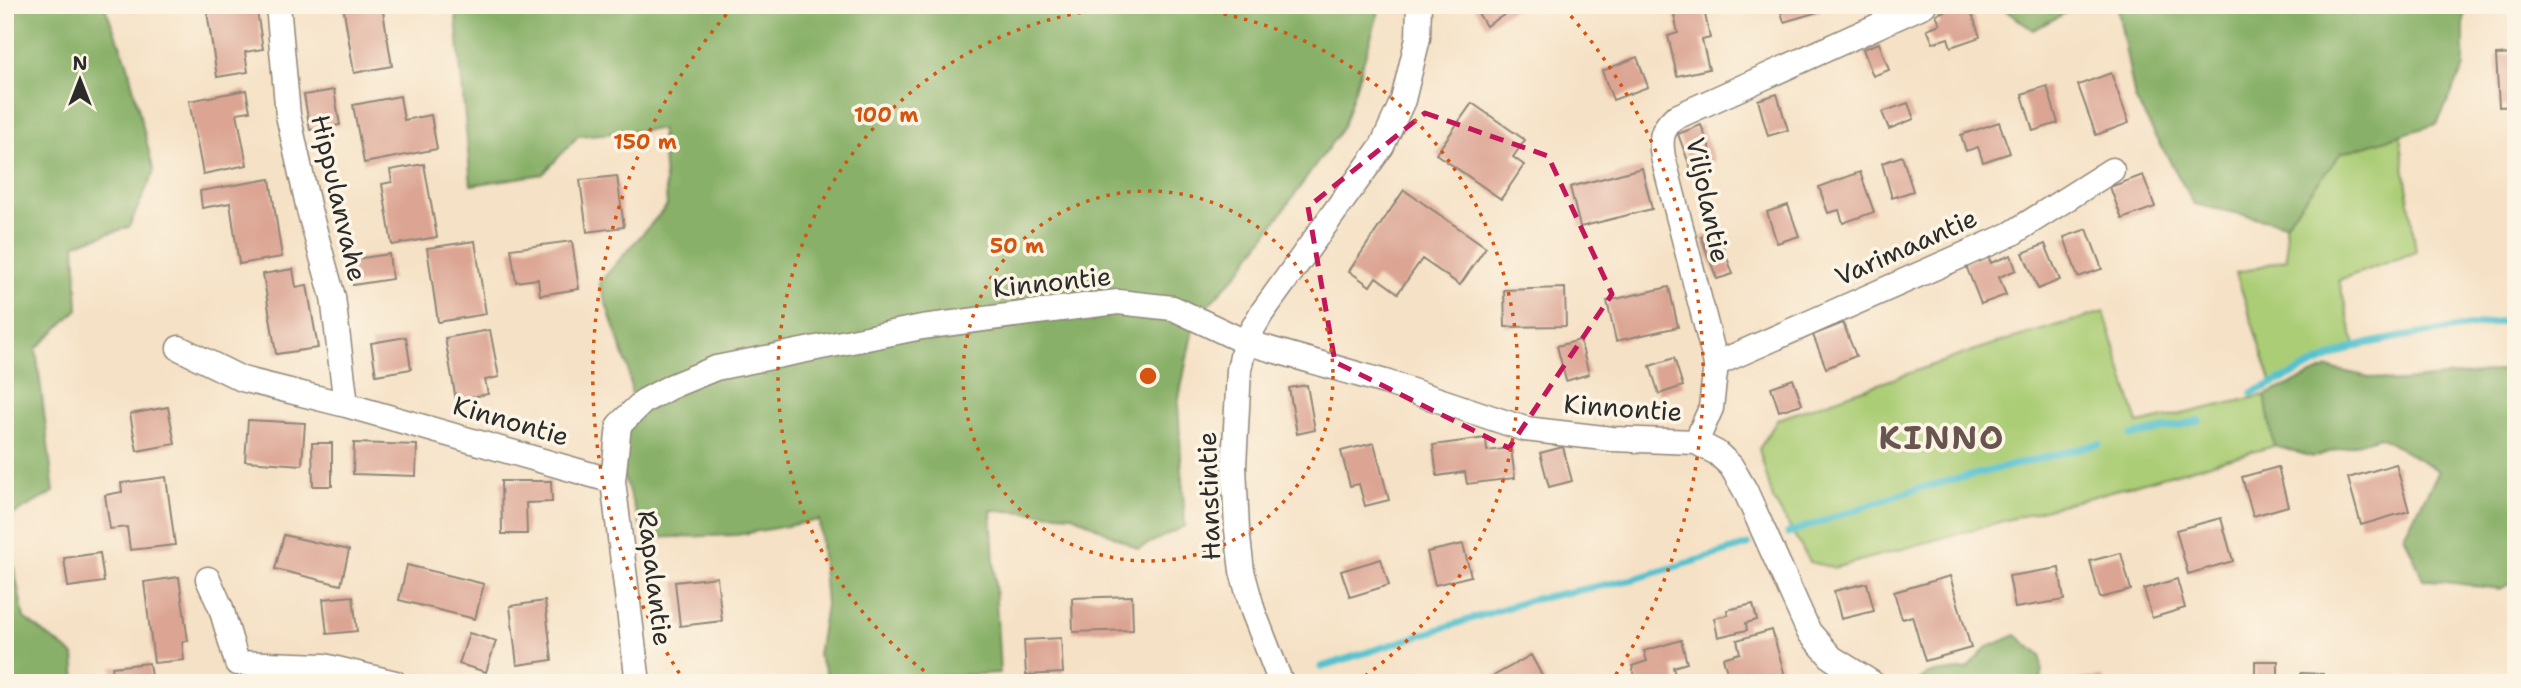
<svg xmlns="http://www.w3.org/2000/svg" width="2521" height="688" font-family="'Shantell Sans',sans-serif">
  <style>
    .green { fill: #abcd76; stroke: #6b7c50; stroke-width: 2 }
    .forest { fill: #88b067; stroke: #5a6e49; stroke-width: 2 }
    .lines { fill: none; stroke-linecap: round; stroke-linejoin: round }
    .stream { stroke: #55c1ce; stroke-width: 7 }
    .building { fill: #dca493 }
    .minor-casing { stroke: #908678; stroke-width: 27 }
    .minor { stroke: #fff; stroke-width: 24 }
    .marked { fill: none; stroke: #c2185b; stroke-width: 5; stroke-dasharray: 14 9; stroke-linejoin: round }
    .ring { fill: none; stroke: #d5540f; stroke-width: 3.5; stroke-dasharray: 3.5 7 }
    .labels { text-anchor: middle; stroke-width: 7; stroke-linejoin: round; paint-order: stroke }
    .street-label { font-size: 26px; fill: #2b2b2b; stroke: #fcf5e5 }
    .district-label { font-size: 33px; font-weight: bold; letter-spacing: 2px; fill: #69554f; stroke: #fcf5e5 }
    .centre { fill: #d5540f; stroke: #fcf5e5; stroke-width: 3.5 }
    .ring-label { font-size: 21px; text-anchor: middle; font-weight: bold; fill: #d5540f; stroke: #fcf5e5; stroke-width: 7; stroke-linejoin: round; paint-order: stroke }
  </style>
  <rect width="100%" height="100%" fill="#fcf5e5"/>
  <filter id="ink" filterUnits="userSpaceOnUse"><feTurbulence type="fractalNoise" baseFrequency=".0143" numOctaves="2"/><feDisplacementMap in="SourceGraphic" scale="14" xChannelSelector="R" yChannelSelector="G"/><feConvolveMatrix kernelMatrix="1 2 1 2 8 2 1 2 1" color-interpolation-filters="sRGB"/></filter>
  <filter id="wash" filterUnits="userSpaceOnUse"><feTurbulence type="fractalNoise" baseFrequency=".00686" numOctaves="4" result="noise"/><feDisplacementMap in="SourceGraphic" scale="28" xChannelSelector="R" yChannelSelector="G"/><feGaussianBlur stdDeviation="1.57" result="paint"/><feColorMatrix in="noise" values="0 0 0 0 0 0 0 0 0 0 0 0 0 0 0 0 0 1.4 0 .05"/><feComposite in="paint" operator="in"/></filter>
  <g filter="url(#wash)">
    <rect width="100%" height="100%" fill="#f5e1c5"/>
    <path class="green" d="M2400 135 2416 252 2339 280 2355 346 2272 384 2236 273 2287 259 2285 224 2341 153Z
      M2104 312 2138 424 2265 395 2274 446 1834 568 1810 562 1773 499 1759 449 1778 419 1990 345Z"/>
    <path class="forest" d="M5 5H104L127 62 154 172 129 227 75 244 78 309 36 349 54 492 5 519Z
      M455 5H1381L1343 127 1239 272 1195 319 1178 403 1185 526 1138 549 1073 515 991 510 1000 673 831 682 818 655 826 605 819 520 737 535 645 538 616 455 633 404 628 368 599 283 667 206 661 129 578 136 543 174 471 185Z
      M1998 5H2111L2071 10 2033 30Z
      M2117 5H2464V67L2437 124 2341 153 2285 224 2194 204 2135 99Z
      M2328 368 2393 382 2516 369V581L2500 589 2423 579 2404 535 2439 471 2380 437 2313 457 2274 446 2265 395Z
      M5 523 24 618 74 655 76 683H5Z
      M2016 635 2041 656 2042 683H1916L1927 674 1967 669 1986 648Z"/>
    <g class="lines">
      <path class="stream" d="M2252 393 2355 346 2400 337 2516 319
        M2131 436 2199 421
        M1788 533 1916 489 2099 444
        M1321 667 1530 600 1634 579 1748 545"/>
    </g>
    <g id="blocks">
      <path class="building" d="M206 5H256L263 49 245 52 248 72 217 77Z
        M343 5H382L392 66 354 73Z
        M1473 5H1520L1486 26Z
        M1672 5H1703L1710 38 1702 40 1709 69 1677 76 1668 36 1678 33Z
        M1779 5H1819L1821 11 1784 22Z
        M1961 5H1969L1980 37 1951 47 1948 38 1933 43 1927 29 1940 24 1936 14Z
        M1879 43 1889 70 1873 76 1863 49Z
        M2516 54V106L2499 107 2496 55Z
        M1637 57 1648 87 1613 100 1602 71Z
        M2111 73 2129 123 2096 135 2078 85Z
        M2047 86 2058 123 2033 131 2022 94Z
        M246 90 250 111 237 113 247 165 203 174 189 101Z
        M334 90 340 125 310 130 304 95Z
        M1777 94 1788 130 1768 136 1758 100Z
        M400 96 404 120 431 115 437 149 364 163 353 105Z
        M1472 103 1525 140 1513 157 1524 165 1501 199 1436 154Z
        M1908 103 1914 119 1889 129 1882 112Z
        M1999 122 2010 153 1983 162 1978 147 1966 151 1961 135Z
        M1701 125 1715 161 1691 169 1678 134Z
        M1902 156 1913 191 1892 198 1882 163Z
        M424 164 437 237 392 245 382 184 392 182 390 170Z
        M1642 168 1652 209 1580 227 1570 187Z
        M1860 172 1874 212 1843 223 1839 210 1828 213 1819 187Z
        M2143 175 2155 207 2122 219 2110 187Z
        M617 176 624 227 587 232 580 180Z
        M270 179 282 257 239 264 230 203 202 208 200 191Z
        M1404 190 1486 247 1460 285 1422 259 1398 293 1376 277 1370 286 1349 271Z
        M1788 205 1799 236 1777 243 1767 212Z
        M2087 229 2102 269 2078 277 2064 237Z
        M1717 231 1733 274 1717 279 1701 237Z
        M475 241 486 314 438 322 427 248Z
        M572 241 579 289 540 295 538 279 516 282 511 249Z
        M2045 244 2060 280 2038 289 2023 253Z
        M389 254 392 279 353 285 349 260Z
        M1987 254 1991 263 2011 255 2016 270 1999 277 2006 295 1981 304 1965 263Z
        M293 269 296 287 307 285 318 348 276 354 263 274Z
        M1669 287 1678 327 1616 341 1607 301Z
        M1565 288 1566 326 1505 327 1504 290Z
        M1843 323 1856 356 1826 368 1813 335Z
        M490 330 499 377 485 380 488 394 456 400 445 338Z
        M406 337 411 369 376 375 371 343Z
        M1580 340 1589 374 1566 381 1557 346Z
        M1674 358 1683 386 1659 394 1650 366Z
        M1793 379 1802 404 1779 411 1771 387Z
        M1307 385 1315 430 1297 434 1289 388Z
        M168 407 175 444 137 451 130 414Z
        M248 420 305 423 302 465 245 461Z
        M1486 438 1487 451 1511 448 1515 478 1467 484 1465 472 1437 476 1433 445Z
        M312 443H332V486H313Z
        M354 443 417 445 416 476 353 474Z
        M1374 443 1389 500 1365 506 1359 484 1350 486 1341 451Z
        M1563 447 1572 481 1549 487 1540 453Z
        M2396 464 2409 511 2361 525 2348 478Z
        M2278 467 2288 506 2253 516 2242 477Z
        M166 477 175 545 130 550 127 527 110 529 105 495 122 492 121 483Z
        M501 481H551L552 502 526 503 527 534H502Z
        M2221 518 2233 561 2188 574 2176 530Z
        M284 535 349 550 341 585 275 569Z
        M1463 544 1471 576 1435 585 1427 552Z
        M100 553 104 582 68 587 64 558Z
        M2121 553 2131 590 2100 598 2090 561Z
        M1381 559 1389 585 1350 597 1341 571Z
        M407 565 484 584 475 619 399 600Z
        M2059 568 2064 600 2015 608 2009 576Z
        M1950 576 1971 648 1925 661 1912 616 1902 619 1894 592Z
        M179 577 188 641 182 642 184 660 154 663 144 582Z
        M717 577 722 621 680 626 675 582Z
        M2177 579 2185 608 2152 618 2144 589Z
        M1867 583 1874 611 1841 619 1834 591Z
        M353 596 357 631 327 634 323 599Z
        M1132 596 1133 630 1073 632 1072 598Z
        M545 601 552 660 517 665 510 606Z
        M1753 604 1757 620 1746 623 1747 630 1718 637 1714 618 1728 615 1727 610Z
        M1772 630 1787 683H1730L1723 658 1740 653 1737 640Z
        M469 633 496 641 486 672 459 664Z
        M1061 638 1063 673 1026 675 1024 640Z
        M1681 640 1687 663 1673 667 1677 683H1637L1632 666 1647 661 1644 651Z
        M1531 655 1546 683H1481Z
        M2255 661H2278V683H2255Z
        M149 663 152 683H114L112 667Z
        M2301 673 2323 674V683H2301Z
        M2103 677 2104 683H2079V679Z"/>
    </g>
  </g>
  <g filter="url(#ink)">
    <use href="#blocks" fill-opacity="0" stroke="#908678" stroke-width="2"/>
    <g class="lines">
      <defs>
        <path id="minor" d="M278 5 288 115 309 210 333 297 346 405
          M179 348 242 379 346 405 613 481 619 425 644 401 672 386 716 368 922 327 1084 306 1118 302 1173 308 1245 342 1385 382 1525 429 1612 439 1696 442 1717 453 1731 466 1745 490 1809 632 1832 658 1872 683
          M1716 364 2011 234 2112 170
          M1696 442 1711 408 1716 364 1663 157C1660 140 1661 130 1674 118L1924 5
          M613 481 638 683
          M208 579 221 608 237 663 324 666 395 683
          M1281 683 1253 611 1242 571 1237 530 1234 466 1239 370 1245 342 1261 314 1382 146 1403 100 1418 38 1419 5"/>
      </defs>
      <use href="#minor" class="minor-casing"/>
      <use href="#minor" class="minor"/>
    </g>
  </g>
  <path class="marked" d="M1425 113 1548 156 1612 294 1509 448 1335 362 1308 207Z"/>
  <g class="ring">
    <circle cx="1148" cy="376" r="185"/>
    <path d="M941 683A370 370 0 1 1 1355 683"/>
    <path d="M685 682A555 555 0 0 1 732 8M1564 8A555 555 0 0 1 1611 682"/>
  </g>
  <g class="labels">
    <g class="street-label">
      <text transform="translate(339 198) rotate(77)" y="9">Hippulanvahe</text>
      <text transform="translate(1708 200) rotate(78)" y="9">Viljolantie</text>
      <text transform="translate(1906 247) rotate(-24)" y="9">Varimaantie</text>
      <text transform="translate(1052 282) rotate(-6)" y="9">Kinnontie</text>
      <text transform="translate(1623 408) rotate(4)" y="9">Kinnontie</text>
      <text transform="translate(511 421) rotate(16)" y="9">Kinnontie</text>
      <text transform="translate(1209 496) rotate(-92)" y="9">Hanstintie</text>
      <text transform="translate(655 578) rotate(83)" y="9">Rapalantie</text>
    </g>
    <g class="district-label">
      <text x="1942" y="449">KINNO</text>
    </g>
  </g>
  <circle cx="1148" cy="376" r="10" class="centre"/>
  <g class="ring-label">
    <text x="886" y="122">100 m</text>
    <text x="645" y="149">150 m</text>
    <text x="1017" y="253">50 m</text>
  </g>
  <rect width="2521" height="688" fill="none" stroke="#fcf5e5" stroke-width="28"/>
  <g transform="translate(80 80)" stroke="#fcf5e5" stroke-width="5" paint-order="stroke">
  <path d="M0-5L12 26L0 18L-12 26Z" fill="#2b2b2b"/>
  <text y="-10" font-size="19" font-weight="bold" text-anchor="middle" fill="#2b2b2b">N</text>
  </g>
</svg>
